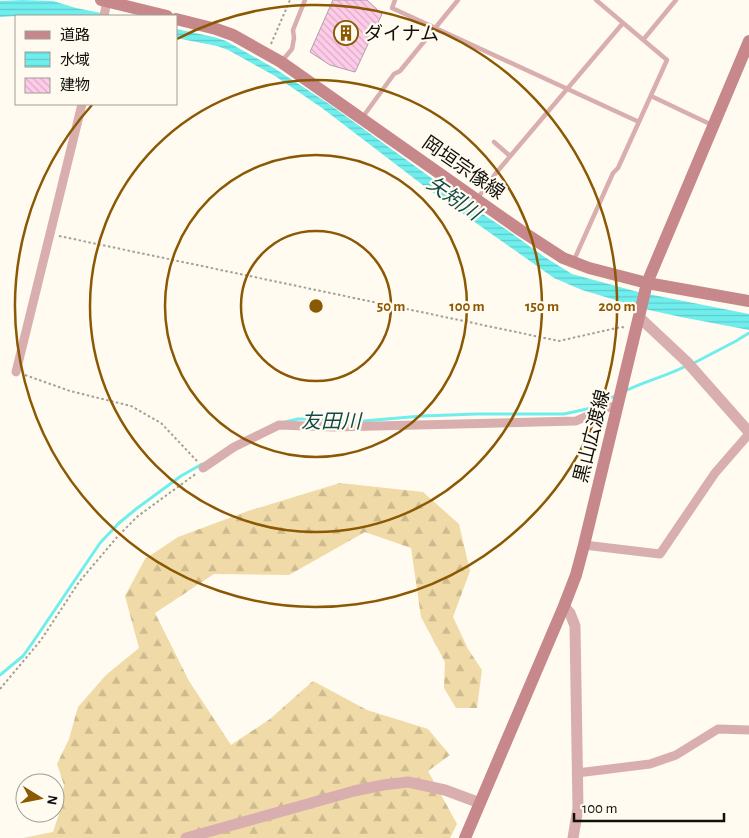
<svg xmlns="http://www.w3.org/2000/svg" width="749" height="838" font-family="'Alegreya Sans','Noto Sans JP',sans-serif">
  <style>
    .forest { fill: url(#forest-firs) }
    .water { fill: url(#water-rules) }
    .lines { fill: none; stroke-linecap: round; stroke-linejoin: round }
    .stream { stroke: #6feeed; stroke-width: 3 }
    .building { fill: url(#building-back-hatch); stroke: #ada0a7 }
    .path { stroke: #a3a098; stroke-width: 2; stroke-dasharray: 2.5 2.5; stroke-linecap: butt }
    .service { stroke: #d9aeaf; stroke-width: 4.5 }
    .minor { stroke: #d9aeaf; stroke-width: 9 }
    .tertiary { stroke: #d9aeaf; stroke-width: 11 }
    .secondary { stroke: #c6888a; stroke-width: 12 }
    .ring { fill: none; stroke: #8b5804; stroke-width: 2.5 }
    .labels { text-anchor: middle; stroke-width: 4.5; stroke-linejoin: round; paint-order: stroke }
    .poi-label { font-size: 19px; fill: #12100c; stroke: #fffbf0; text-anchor: start }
    .street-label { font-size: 19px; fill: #12100c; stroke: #fffbf0 }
    .water-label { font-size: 20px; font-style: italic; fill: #104a4a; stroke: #fffbf0 }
    .centre { fill: #8b5804; stroke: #fffbf0; stroke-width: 2.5 }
    .ring-label { font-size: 15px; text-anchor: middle; font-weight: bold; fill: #8b5804; stroke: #fffbf0; stroke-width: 4.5; stroke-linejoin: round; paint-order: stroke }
  </style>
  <defs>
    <pattern id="forest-firs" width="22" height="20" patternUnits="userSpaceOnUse" patternTransform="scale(1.25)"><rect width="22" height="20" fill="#f0dba8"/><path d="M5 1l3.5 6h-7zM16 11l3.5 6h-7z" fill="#cdbb8f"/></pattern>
    <pattern id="water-rules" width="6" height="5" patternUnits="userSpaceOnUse" patternTransform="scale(1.25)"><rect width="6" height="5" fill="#6feeed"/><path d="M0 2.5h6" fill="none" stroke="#5fcbca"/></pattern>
    <pattern id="building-back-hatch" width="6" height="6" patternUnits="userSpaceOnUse" patternTransform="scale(1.25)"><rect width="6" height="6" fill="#fecbe8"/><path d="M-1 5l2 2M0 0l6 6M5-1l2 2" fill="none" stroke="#d9adc6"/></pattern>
  </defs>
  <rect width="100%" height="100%" fill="#fffbf0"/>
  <path class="forest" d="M340 483 423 492 459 524 470 571 453 617 468 649 482 670 477 708H456L444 688 445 662 421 617 411 548 365 532 289 575 214 574 155 613 189 681 231 745 270 719 313 681 367 710 428 729 450 755 428 771 457 824 450 838H23L53 832 59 814 64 785 57 764 69 739 78 707 106 675 139 648 125 596 145 559 178 537 248 511Z"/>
  <path class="water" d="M22 0 53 1 76 8 116 16H16L0 17V1Z
    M176 29 214 37 226 41 274 68 329 104 466 203 510 232 543 256 572 274 638 292 749 314V330L681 317 649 310 582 290 554 278 428 189 322 108 275 76 228 50 217 46 176 38Z"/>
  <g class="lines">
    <path class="stream" d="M692 364 736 341 749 333
      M625 391C645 381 667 376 686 366
      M285 422 298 419H315L332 421H363L422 416 477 414H564L587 409 617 395
      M0 675 23 656 33 642 100 543 119 523 136 509 181 476 202 464"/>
  </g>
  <path class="building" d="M333 0H367L382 14 355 72 330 65 310 52Z"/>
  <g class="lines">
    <path class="path" d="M271 44 290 0
      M59 236 559 341 621 327 626 328
      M25 375 70 391 131 406 161 423 197 461
      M0 689 41 640 79 582 118 536 138 516 197 473"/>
    <path class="service" d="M395 0 392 8 639 122
      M643 40 676 0
      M282 61 292 49 294 38 293 30 305 0
      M651 96 712 125
      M362 118 394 74 400 71 458 0
      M494 142 510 156
      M477 199 496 173 623 23
      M574 260 613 173 618 168 667 60 596 0"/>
    <path class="minor" d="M104 16 107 1
      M16 372 82 104
      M203 468 234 447 279 425 334 427 576 421 605 408 618 406
      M584 545 660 554 715 473 749 434
      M577 773 650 764 676 755 718 729 749 730"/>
    <path class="tertiary" d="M639 317 687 362 749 432
      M564 606 570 613 575 626 578 808 573 838
      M186 838 354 791 383 785 408 782 445 790 480 803"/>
    <path class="secondary" d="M101 0 167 16
      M176 19 216 29 233 35 281 62 520 230 563 258 589 268 647 283 749 301
      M465 838 564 606 576 575 584 545 647 283 749 41"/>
  </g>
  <g class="ring">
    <circle cx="316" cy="306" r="75"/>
    <circle cx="316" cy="306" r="151"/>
    <circle cx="316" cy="306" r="226"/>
    <path d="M177 39A301 301 0 1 1 92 105"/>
  </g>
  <defs>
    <symbol id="building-ring" viewBox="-11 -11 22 22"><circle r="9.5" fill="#fffbf0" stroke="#8b5804" stroke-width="1.5"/><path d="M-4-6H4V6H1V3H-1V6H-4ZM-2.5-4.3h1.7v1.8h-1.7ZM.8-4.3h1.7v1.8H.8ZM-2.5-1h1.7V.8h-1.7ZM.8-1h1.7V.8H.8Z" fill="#8b5804"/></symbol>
  </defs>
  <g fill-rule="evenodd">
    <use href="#building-ring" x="332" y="19" width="28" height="28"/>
  </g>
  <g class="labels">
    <g class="poi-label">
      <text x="364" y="40">ダイナム</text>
    </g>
    <g class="street-label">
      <text transform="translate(464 167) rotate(35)" y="7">岡垣宗像線</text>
      <text transform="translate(591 436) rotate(-76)" y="7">黒山広渡線</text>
    </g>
    <g class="water-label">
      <text transform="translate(454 198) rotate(35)" y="7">矢矧川</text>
      <text x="331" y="428">友田川</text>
    </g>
  </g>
  <circle cx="316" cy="306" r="8" class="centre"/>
  <g class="ring-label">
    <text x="391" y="311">50 m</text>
    <text x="467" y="311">100 m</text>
    <text x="542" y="311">150 m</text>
    <text x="617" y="311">200 m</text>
  </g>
  <rect x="15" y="15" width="162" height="90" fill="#fffbf0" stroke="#a09d95"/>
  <rect x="25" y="31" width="25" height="8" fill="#c6888a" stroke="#a09d95"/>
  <text x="60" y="40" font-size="15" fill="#12100c">道路</text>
  <rect x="25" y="52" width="25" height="15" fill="url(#water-rules)" stroke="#a09d95"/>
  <text x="60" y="65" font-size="15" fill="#12100c">水域</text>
  <rect x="25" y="78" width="25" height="15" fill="url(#building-back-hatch)" stroke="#a09d95"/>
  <text x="60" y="90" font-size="15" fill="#12100c">建物</text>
  <g transform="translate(40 798) rotate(100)"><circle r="24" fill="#fffbf0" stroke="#a09d95"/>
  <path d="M0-4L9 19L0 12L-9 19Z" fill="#8b5804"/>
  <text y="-8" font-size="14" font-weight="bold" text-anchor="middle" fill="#12100c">N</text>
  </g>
  <path d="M574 813v8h150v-8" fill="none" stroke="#12100c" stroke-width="2.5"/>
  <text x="582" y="813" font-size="15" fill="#12100c" stroke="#fffbf0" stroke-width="4" paint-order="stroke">100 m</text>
</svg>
